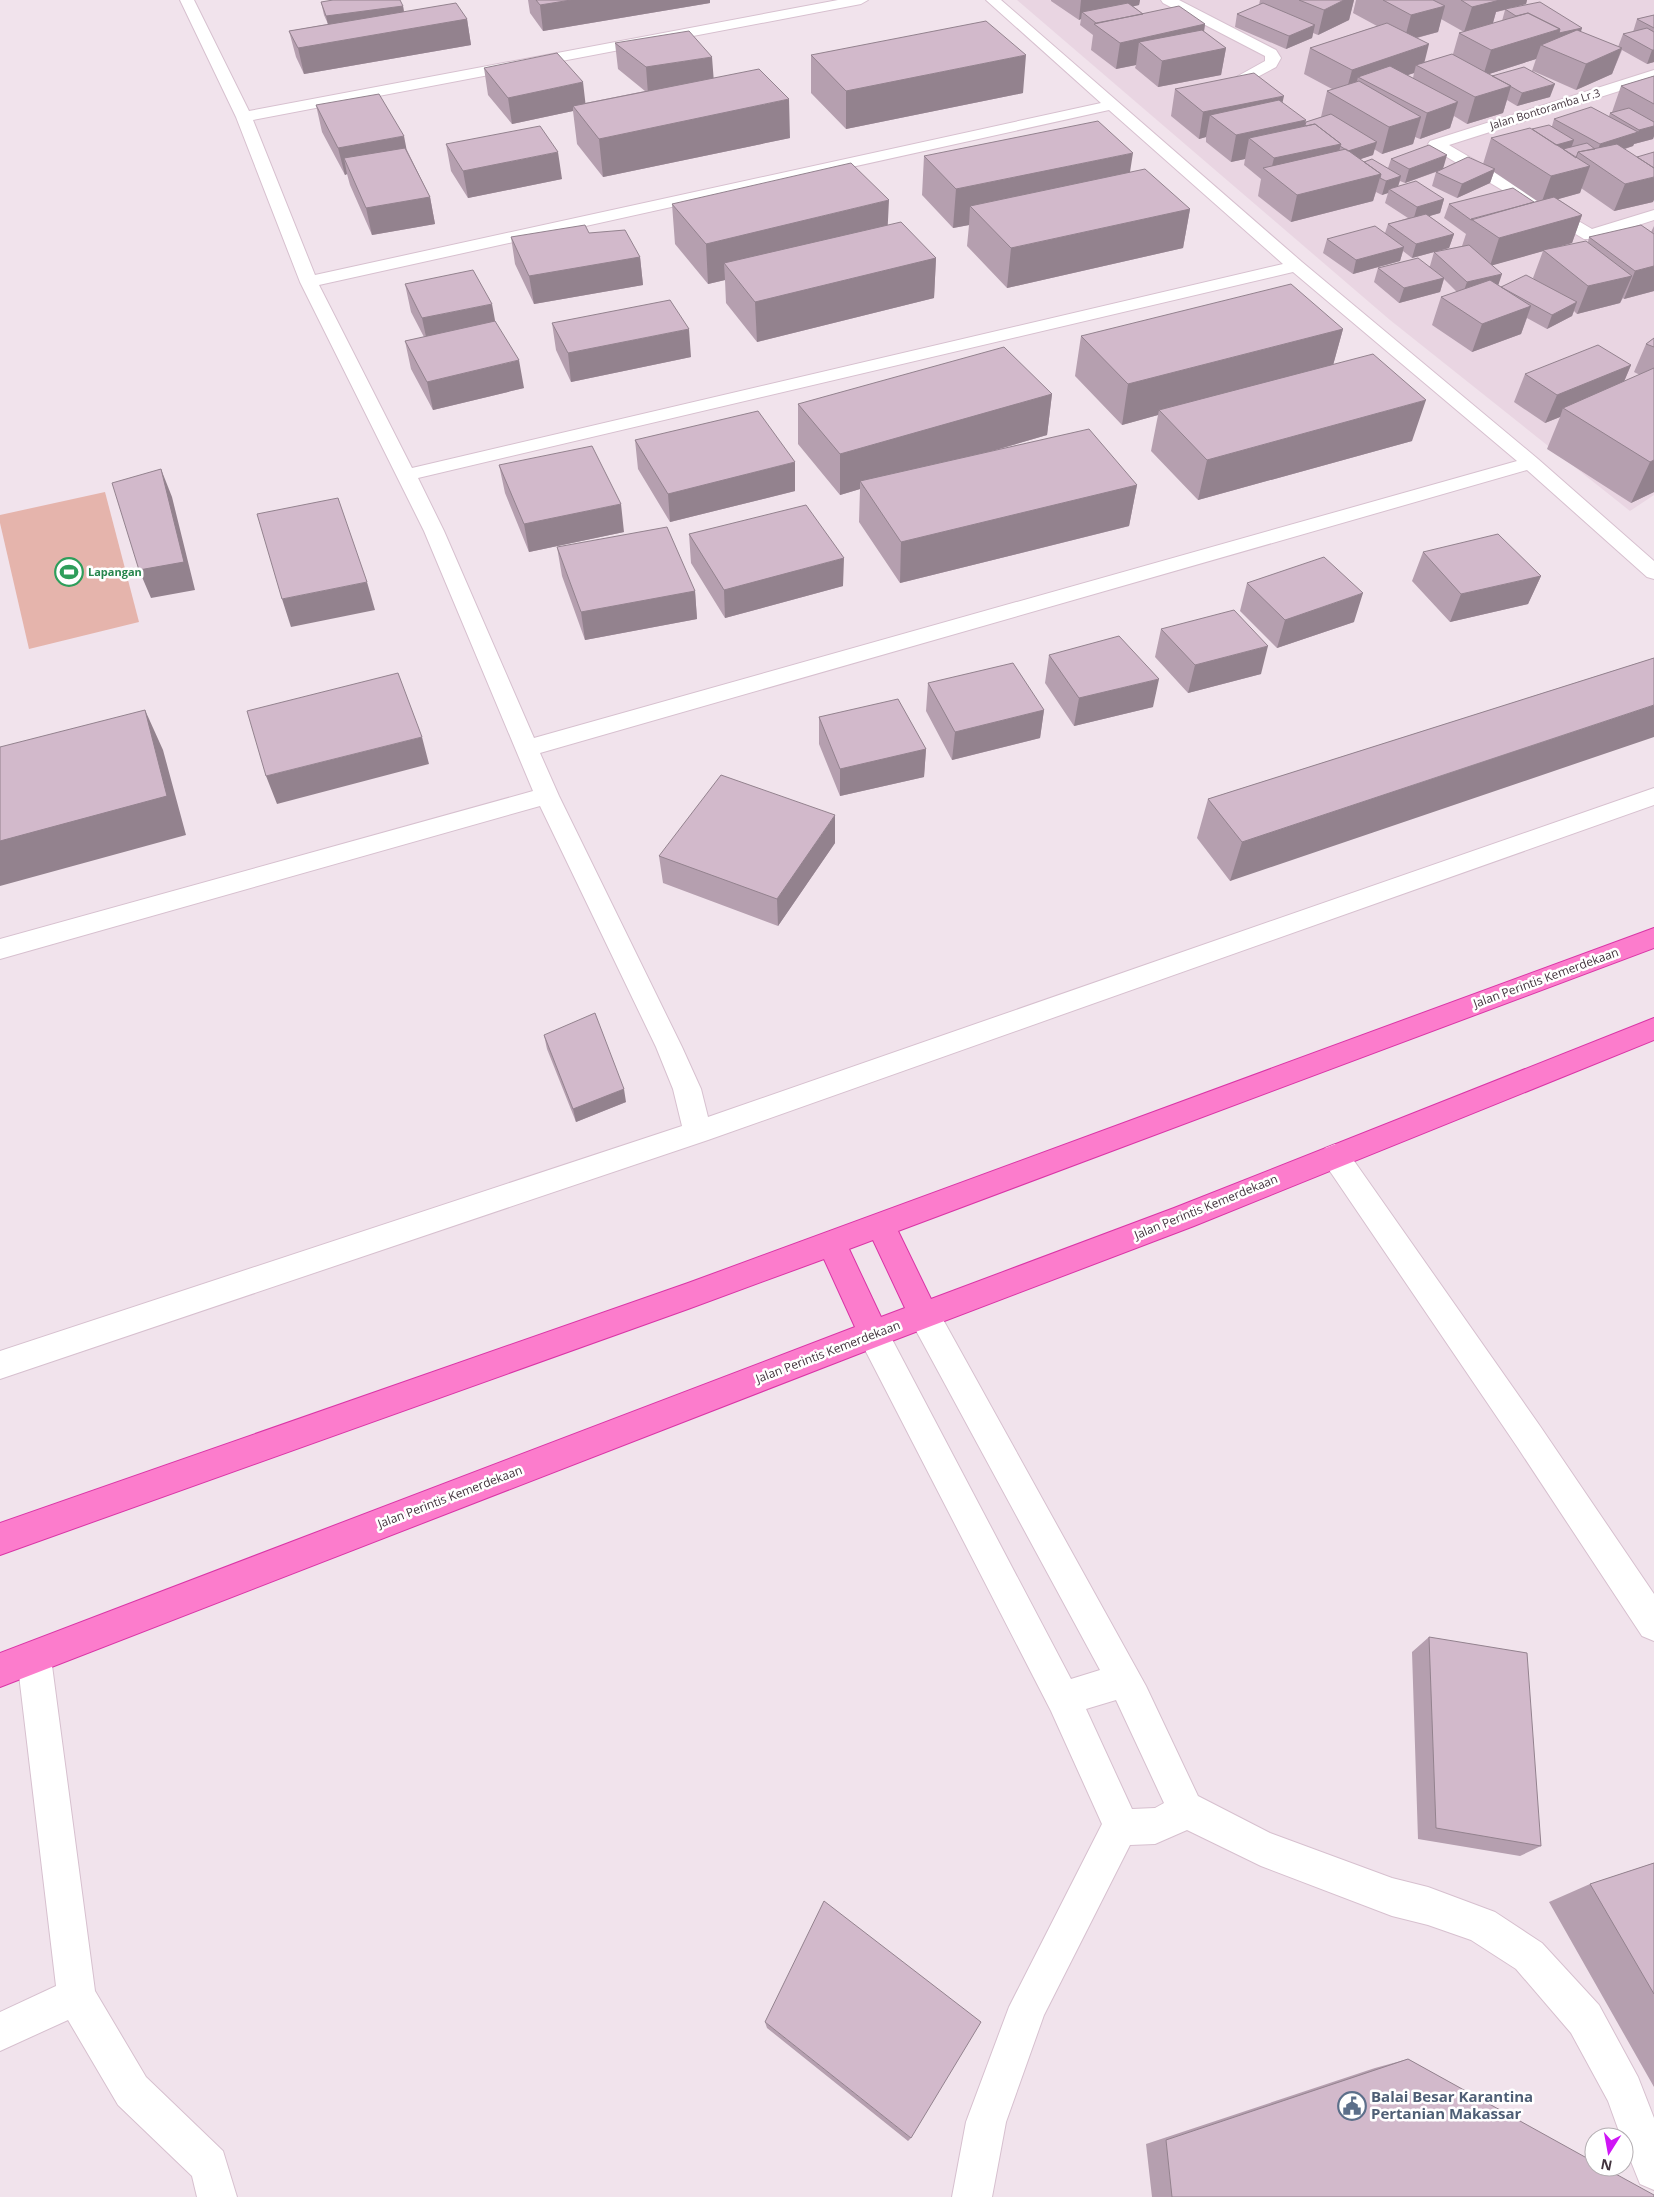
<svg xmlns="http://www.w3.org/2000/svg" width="1654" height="2197" font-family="'Open Sans',sans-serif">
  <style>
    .residential { fill: #e9d5e2 }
    .green { fill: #e5b4ac }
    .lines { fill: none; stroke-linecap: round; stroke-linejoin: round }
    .service-casing { stroke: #d7c0cf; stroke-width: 2 }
    .minor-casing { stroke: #d7c0cf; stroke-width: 2 }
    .trunk-casing { stroke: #d935a6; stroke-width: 2 }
    .service { fill: #fff; fill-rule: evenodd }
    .minor { fill: #fff; fill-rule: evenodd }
    .trunk { fill: #fc7ccc; fill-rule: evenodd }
    .wall { fill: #b59faf; fill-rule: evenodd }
    .shaded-wall { fill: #93828e }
    .building { fill: #d2b9cb; stroke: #93828e }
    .labels { text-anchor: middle; stroke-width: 5; stroke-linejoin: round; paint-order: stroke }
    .far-street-label { font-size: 11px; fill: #43343e; stroke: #fff }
    .far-leisure-label { font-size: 11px; font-weight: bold; fill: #27864d; stroke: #fff; text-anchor: start }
    .street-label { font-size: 12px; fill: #43343e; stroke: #fff }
    .near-service-label { font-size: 15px; font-weight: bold; fill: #4e5e75; stroke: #fff; text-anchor: start }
  </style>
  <rect width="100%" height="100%" fill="#f1e3ec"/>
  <path class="residential" d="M1017 0H1654V495L1630 511 1390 320Z"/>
  <path class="green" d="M105 492 139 622 29 649 0 523V515Z"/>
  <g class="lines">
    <defs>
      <path id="service" d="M924 1301 935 1305 1146 1686 1198 1796 1270 1833 1392 1878 1428 1887 1495 1912 1542 1943 1599 2005 1638 2077 1654 2118V2190L1640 2184 1624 2144V2137H1621L1608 2101 1571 2033 1516 1969 1471 1940 1428 1925 1392 1916 1261 1866 1187 1830 1155 1844 1130 1845 1044 2015 1006 2122 992 2197H952L966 2122 1009 2007 1102 1824 1051 1711 862 1344 858 1334 862 1324 873 1320 884 1324 1071 1679 1100 1670 913 1325 909 1315 913 1305ZM1116 1700 1164 1803 1155 1808 1132 1809 1086 1709Z
        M34 1641 46 1646 51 1658 95 1991 146 2077 223 2151 237 2197H197L192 2176 118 2105 68 2020 0 2051V2012L56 1986 17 1658 22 1646Z"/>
      <path id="minor" d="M180 0H194L249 111 838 0H868L861 4 253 120 315 275 1101 103 986 0H1001L1302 262 1538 459 1654 561V579L1647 577 1527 470 540 753 559 796 682 1047 701 1089 708 1117 1654 788V805L708 1140 0 1379V1351L682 1126 673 1089 656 1047 540 806 0 959V939L533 791 424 531 300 282 236 117ZM1109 110 1283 264 412 468 319 285ZM1293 272 1517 461 534 738 444 531 418 478Z
        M1161 0H1179L1276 50 1281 58 1276 67 1248 82H1238L1235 79 1238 76 1265 61V56L1163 3Z
        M1654 70V80L1449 145 1592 229 1654 210V220L1596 239H1584L1430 147 1428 144 1430 141Z
        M1335 1144 1345 1148 1540 1426 1654 1594V1641L1642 1636 1518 1448 1325 1164 1321 1156 1325 1148Z"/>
      <path id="trunk" d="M1654 928V948L898 1231 931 1299 1174 1208 1654 1018V1040L1194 1226 884 1344 0 1687V1653L855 1327 824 1259 688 1309 0 1555V1523L688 1283ZM873 1240 905 1308 881 1317 849 1249Z"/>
    </defs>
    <use href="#service" class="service-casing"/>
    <use href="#minor" class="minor-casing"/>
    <use href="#trunk" class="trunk-casing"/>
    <use href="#service" class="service"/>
    <use href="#minor" class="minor"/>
    <use href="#trunk" class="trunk"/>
  </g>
  <path class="wall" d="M528 0H710V3L543 31 530 13Z
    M1051 0H1140L1139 5 1133 6 1143 14 1205 24 1204 32 1226 48 1221 75 1158 87 1135 68 1136 65 1116 69 1091 50 1093 35 1080 25 1081 19 1079 20 1051 1Z
    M1260 0H1354L1349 20 1318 35 1313 33 1312 38 1286 49 1235 27 1237 14 1259 5Z
    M1356 0H1527L1526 4 1510 8 1581 32 1618 47 1623 34 1633 32 1637 19 1654 15V62L1647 64 1622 50 1612 74 1576 90 1533 71 1550 97 1517 106 1507 100 1503 113 1467 124 1454 116 1450 128 1420 139 1415 137 1413 144 1382 154 1374 149 1373 155 1360 159 1364 162 1388 168 1391 159 1443 168 1483 164 1491 138 1532 129 1552 126 1554 119 1609 116 1610 113 1612 112 1621 86 1654 76V136L1653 139 1634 144 1633 146 1625 149 1653 202 1614 211 1581 188 1580 193 1558 199 1582 215 1572 243 1548 249 1588 242 1589 237 1651 232 1654 226V291L1624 299 1623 298 1620 303 1577 314 1574 311 1572 316 1547 329 1527 318 1521 334 1472 352 1432 325 1441 297 1457 292 1444 279 1440 292 1399 303 1374 282 1378 268 1430 266 1434 252 1412 258 1403 251 1400 261 1353 274 1323 253 1327 239 1385 233 1388 224 1408 218 1385 203 1388 193 1382 195 1376 192 1373 201 1291 222 1258 196 1261 179 1244 165 1245 159 1231 162 1206 142V137L1199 139 1171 116 1175 89 1282 103 1306 122 1321 117 1327 91 1332 89 1304 74 1310 48 1377 26 1353 13ZM1505 10 1502 21 1493 23 1496 12ZM1441 19 1464 32 1459 33 1453 54 1424 62 1417 38 1438 32ZM1536 59 1532 71 1492 76 1489 74ZM1414 73 1413 78 1407 75ZM1436 172 1432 186 1457 198 1490 183 1494 172 1537 201 1534 202 1449 204 1444 218 1466 234 1462 246 1435 252 1449 248 1454 234 1429 216 1440 213 1444 199 1398 186 1400 181 1405 183ZM1543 251 1533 278 1536 281 1501 287 1498 285 1492 265Z
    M321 2 403 6 404 12 467 19 471 45 304 74 296 57 289 31 328 24 324 15Z
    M615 43 713 78 790 138 603 177 577 144 573 111 512 124 488 95 484 68 585 103 645 91 618 69Z
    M811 55 1023 93 846 129 811 93Z
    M316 105 407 150 430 197 435 224 372 235 350 185 347 174 345 175 322 132Z
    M446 144 562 179 468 198 451 171Z
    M924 156 1130 172 1190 209 1183 248 1007 288 967 246 969 225 953 228 922 195Z
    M672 204 888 225 936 258 934 298 757 342 726 303 725 280 708 284 675 244Z
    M589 233 640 257 643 285 534 304 515 264 511 237Z
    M405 284 524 388 433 410 411 369 405 341 424 337 411 312Z
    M552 323 691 357 571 382 556 350Z
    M1343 329 1333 365 1412 441 1198 500 1151 451 1158 415 1122 425 1075 376 1081 336Z
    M1654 338V492L1631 503 1547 449 1560 417 1545 423 1514 402 1525 374 1631 365 1624 382 1640 375 1634 372 1646 344Z
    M1052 394 1047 435 982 454 1137 485 1129 526 900 583 859 522 860 489 840 495 798 444V404Z
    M635 440 795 491 670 522 638 469Z
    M499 465 624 532 529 552 505 493Z
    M689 534 843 586 725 618 691 563Z
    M557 547 695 591 697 619 585 640 562 576Z
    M1423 552 1541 576 1528 604 1450 622 1412 581Z
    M1247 583 1354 622 1277 648 1240 611Z
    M1161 629 1261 674 1188 693 1155 657Z
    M1049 655 1153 707 1074 726 1045 683Z
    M1654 658 1230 881 1197 838 1208 799Z
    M928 683 1044 710 1040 738 952 760 926 711Z
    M819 717 926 749 924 777 840 796 819 744Z
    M835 843 778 926 663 883 659 856Z
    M544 1035 626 1102 576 1122 547 1049Z
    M1429 1637 1541 1846 1520 1856 1418 1839 1412 1652Z
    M1654 1863V2087L1549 1902 1590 1884Z
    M765 2022 911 2138 908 2141 767 2028Z
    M1408 2059 1654 2197H1152L1146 2144 1375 2068Z"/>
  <path class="shaded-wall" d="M571 0H710V3L543 31 540 5Z
    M1081 0H1140L1139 5 1089 17 1082 12 1081 19 1079 20Z
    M1344 0H1354L1349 20 1318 35 1324 10Z
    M1492 0H1527L1526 4 1496 12 1492 26 1464 32 1472 7Z
    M403 6 405 19 329 29 326 16Z
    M1445 6 1438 32 1404 41 1411 15Z
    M467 19 471 45 304 74 298 48Z
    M1205 24 1201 50 1139 42 1136 65 1116 69 1120 43Z
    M1315 25 1312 38 1286 49 1289 36Z
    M1582 28 1578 42 1541 45 1536 59 1483 76 1491 50 1560 29Z
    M1429 44 1423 68 1416 65 1414 73 1376 86 1358 77 1354 93 1345 96 1352 70Z
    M1226 48 1221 75 1158 87 1162 61Z
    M1622 48 1612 74 1576 90 1586 64Z
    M1652 50H1654V62L1647 64Z
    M1026 55 1023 93 846 129V91Z
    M712 57 714 83 648 94 646 67Z
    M583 82 586 108 573 106V111L512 124 508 98Z
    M1555 84 1550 97 1517 106 1522 93Z
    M1511 86 1503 113 1467 124 1475 97Z
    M1284 96 1278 122 1210 115 1206 137 1199 139 1203 112Z
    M789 99 790 138 603 177 599 139Z
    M1458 102 1450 128 1420 139 1427 113Z
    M1421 117 1413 144 1382 154 1389 127Z
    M1306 120 1300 147 1249 138 1245 159 1231 162 1236 135Z
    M1654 126V136L1653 139 1634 144 1633 146 1595 158 1600 144 1638 132 1639 130Z
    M404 136 409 162 344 158 347 174 345 175 338 148Z
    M1574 140 1569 154 1542 148Z
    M1377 142 1373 155 1343 165 1347 151Z
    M1341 144 1334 171 1270 174 1274 158Z
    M558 152 562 179 468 198 463 171Z
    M1133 153 1127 191 970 206 969 225 953 228 956 189Z
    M1447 155 1443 169 1405 183 1409 169Z
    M1590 166 1580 193 1541 204 1551 176Z
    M1495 169 1490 183 1457 198 1462 184Z
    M1381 174 1373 201 1291 222 1297 195Z
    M1401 176 1397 190 1389 189 1388 193 1382 195 1386 181Z
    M1654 177V200L1653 202 1614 211 1625 184Z
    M430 197 435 224 372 235 366 208Z
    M1444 199 1440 213 1413 221 1417 207Z
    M889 200 887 240 724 263 725 280 708 284 706 244Z
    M1190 209 1183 248 1007 288 1011 248Z
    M1582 215 1572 243 1490 266 1499 238Z
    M1454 234 1449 248 1412 258 1416 244Z
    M1404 247 1400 261 1353 274 1356 260Z
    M640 257 643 285 534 304 529 276Z
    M936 258 934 298 757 342 755 302Z
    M1654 266V291L1624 299 1635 271Z
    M1502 274 1497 289 1462 296 1467 282Z
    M1632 276 1620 303 1577 314 1588 286Z
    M1444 278 1440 292 1399 303 1404 288Z
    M1577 302 1572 316 1547 329 1552 315Z
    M492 304 497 331 428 346 422 318Z
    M1531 306 1521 334 1472 352 1482 324Z
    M689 329 691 357 571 382 568 353Z
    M1343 329 1332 369 1159 410 1158 415 1122 425 1128 384Z
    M519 360 524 388 433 410 427 382Z
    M1631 365 1619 393 1563 408 1560 417 1545 423 1557 395Z
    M1052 394 1047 435 864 488 860 481V489L840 495V454Z
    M1426 400 1412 441 1198 500 1207 460Z
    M1654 460V492L1631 503 1650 462Z
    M795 462V491L670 522 668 494Z
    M161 469 172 497 195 590 151 598 139 570Z
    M1137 485 1129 526 900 583 901 542Z
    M621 504 624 532 529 552 524 524Z
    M844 558 843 586 725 618 724 590Z
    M1541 576 1528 604 1450 622 1461 594Z
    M367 582 375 610 291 627 282 599Z
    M695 591 697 619 585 640 581 612Z
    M1363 593 1354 622 1277 648 1285 620Z
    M1268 646 1261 674 1188 693 1195 665Z
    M1159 679 1153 707 1074 726 1079 698Z
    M1654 705V737L1230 881 1242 842Z
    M145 710 163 750 186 835 0 886V841Z
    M1044 710 1040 738 952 760 955 732Z
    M422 737 429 764 277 804 266 776Z
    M926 749 924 777 840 796V769Z
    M835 815V843L778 926 777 899Z
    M624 1089 626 1102 576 1122 573 1109Z"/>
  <path class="building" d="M333 0H400L403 6 326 16 321 2Z
    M536 0H571L540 5Z
    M1299 0H1344L1324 10Z
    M1383 0H1433L1445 6 1411 15Z
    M1461 0H1500L1472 7Z
    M1540 2 1582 28 1559 33 1560 29 1528 13 1516 16 1505 9Z
    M456 3 467 19 298 48 289 31Z
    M1128 3 1143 14 1096 23 1082 12Z
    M1263 3 1315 25 1289 36 1237 14Z
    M1179 6 1205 24 1120 43 1094 24Z
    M1528 13 1560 29 1491 50 1459 33Z
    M1654 15V28L1637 19Z
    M986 21 1026 55 846 91 811 55Z
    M1387 23 1429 44 1352 70 1310 48Z
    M1647 28 1654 32V50H1652L1623 34Z
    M1202 30 1226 48 1162 61 1139 42Z
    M1577 30 1622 48 1586 64 1541 45Z
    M689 31 712 57 646 67 615 43Z
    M557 53 583 82 508 98 484 68Z
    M1452 54 1511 86 1475 97 1416 65Z
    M1390 66 1458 102 1427 113 1358 77Z
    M1524 67 1555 84 1522 93 1510 86H1511L1492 76Z
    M759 69 789 99 599 139 573 106Z
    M1254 73 1284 96 1203 112 1175 89Z
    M1654 76V104L1621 86Z
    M1359 81 1421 117 1389 127 1327 91Z
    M379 94 404 136 338 148 316 105Z
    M1279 100 1306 120 1236 135 1210 115Z
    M1591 107 1638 132 1600 144 1554 119Z
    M1629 108 1654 122V126L1639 130 1610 113Z
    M1331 114 1377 142 1348 151 1340 146 1341 144 1315 124 1306 126 1305 125 1306 122Z
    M1098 121 1133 153 956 189 924 156Z
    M1315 124 1341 144 1274 158 1249 138Z
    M1549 125 1574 140 1556 145 1532 129Z
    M540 126 558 152 463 171 446 144Z
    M1530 128 1590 166 1551 176 1491 138Z
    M1587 143 1595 149 1578 152 1576 158 1563 149Z
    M1617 144 1654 168V177L1625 184 1578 152Z
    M1429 145 1447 155 1409 169 1391 159Z
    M405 148 430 197 366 208 344 158Z
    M1346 149 1381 174 1297 195 1263 168Z
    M1654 152V168L1637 157Z
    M1468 157 1495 169 1462 184 1436 172Z
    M1372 159 1401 176 1386 181 1380 178 1381 174 1364 162Z
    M851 163 889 200 706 244 672 204Z
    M1145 169 1190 209 1011 248 970 206Z
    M1416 181 1444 199 1417 207 1389 189Z
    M1513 188 1534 202 1471 220 1449 204Z
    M1554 197 1582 215 1499 238 1471 219Z
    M1426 214 1454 234 1416 244 1388 224Z
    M901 222 936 258 755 302 724 263Z
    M585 225 589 233 625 230 640 257 529 276 511 237Z
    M1641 225 1654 234V266L1635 271 1589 237Z
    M1375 226 1404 247 1356 260 1327 239Z
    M1586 241 1632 276 1588 286 1543 250Z
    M1469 245 1502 274 1467 282 1434 252Z
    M1418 258 1444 278 1404 288 1378 268Z
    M473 270 492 304 422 318 405 284Z
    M1526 275 1577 302 1552 315 1501 287Z
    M1490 280 1531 306 1482 324 1441 297Z
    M1291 284 1343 329 1128 384 1081 336Z
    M670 300 689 329 568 353 552 323Z
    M495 321 519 360 427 382 405 341Z
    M1654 338V347L1646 344Z
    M1598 345 1631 365 1557 395 1525 374Z
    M1004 347 1052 394 840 454 798 404Z
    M1373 354 1426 400 1207 460 1159 410Z
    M1654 368V460L1650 462 1563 408Z
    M758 411 795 462 668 494 635 440Z
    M1089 429 1137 485 901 542 860 481Z
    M592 446 621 504 524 524 499 465Z
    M161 469 184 562 139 570 112 483Z
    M338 498 367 582 282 599 257 514Z
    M806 505 844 558 724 590 689 534Z
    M667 527 695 591 581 612 557 547Z
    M1498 534 1541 576 1461 594 1423 552Z
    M1324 557 1363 593 1285 620 1247 583Z
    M1234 610 1268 646 1195 665 1161 629Z
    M1119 636 1159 679 1079 698 1049 655Z
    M1654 658V705L1242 842 1208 799Z
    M1013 663 1044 710 955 732 928 683Z
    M398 673 422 737 266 776 247 711Z
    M898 699 926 749 840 769 819 717Z
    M145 710 167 796 0 841V747Z
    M721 775 835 815 777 899 659 856Z
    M595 1013 624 1089 573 1109 544 1035Z
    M1429 1637 1527 1653 1541 1846 1436 1828Z
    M1654 1863V1994L1590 1884Z
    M824 1901 981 2022 911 2138 765 2022Z
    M1408 2059 1594 2162V2167H1603L1654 2195V2197H1172L1166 2140Z"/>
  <defs>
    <symbol id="stadium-ring" viewBox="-11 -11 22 22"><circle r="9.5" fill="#fff" stroke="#2e9e5b" stroke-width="1.5"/><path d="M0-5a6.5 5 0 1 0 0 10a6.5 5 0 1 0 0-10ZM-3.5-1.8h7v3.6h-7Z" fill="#2e9e5b"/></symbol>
    <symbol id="civic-ring" viewBox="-11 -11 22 22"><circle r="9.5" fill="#fff" stroke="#5c6f8a" stroke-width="1.5"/><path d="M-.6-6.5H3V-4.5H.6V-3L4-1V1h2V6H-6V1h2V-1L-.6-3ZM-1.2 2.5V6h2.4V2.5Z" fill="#5c6f8a"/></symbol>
  </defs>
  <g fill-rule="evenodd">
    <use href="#stadium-ring" x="53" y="556" width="32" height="32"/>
    <use href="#civic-ring" x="1336" y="2090" width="32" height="32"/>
  </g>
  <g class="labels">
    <g class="far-street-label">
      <text transform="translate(1545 109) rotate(-17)" y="4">Jalan Bontoramba Lr.3</text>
    </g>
    <g class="far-leisure-label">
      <text x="88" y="576">Lapangan</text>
    </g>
    <g class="street-label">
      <text transform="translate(1546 978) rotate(-20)" y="4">Jalan Perintis Kemerdekaan</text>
      <text transform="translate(1206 1207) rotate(-22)" y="4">Jalan Perintis Kemerdekaan</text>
      <text transform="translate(828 1352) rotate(-21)" y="4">Jalan Perintis Kemerdekaan</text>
      <text transform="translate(450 1497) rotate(-21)" y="4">Jalan Perintis Kemerdekaan</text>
    </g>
    <g class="near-service-label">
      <text x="1371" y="2102">Balai Besar Karantina<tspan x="1371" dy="17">Pertanian Makassar</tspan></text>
    </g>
  </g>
  <g transform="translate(1609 2152) rotate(191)"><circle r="24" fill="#ffffff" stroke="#b4aeb2"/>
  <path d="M0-4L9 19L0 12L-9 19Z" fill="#cf16f5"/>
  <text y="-8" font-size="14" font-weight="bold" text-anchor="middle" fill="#43343e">N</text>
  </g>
</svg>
